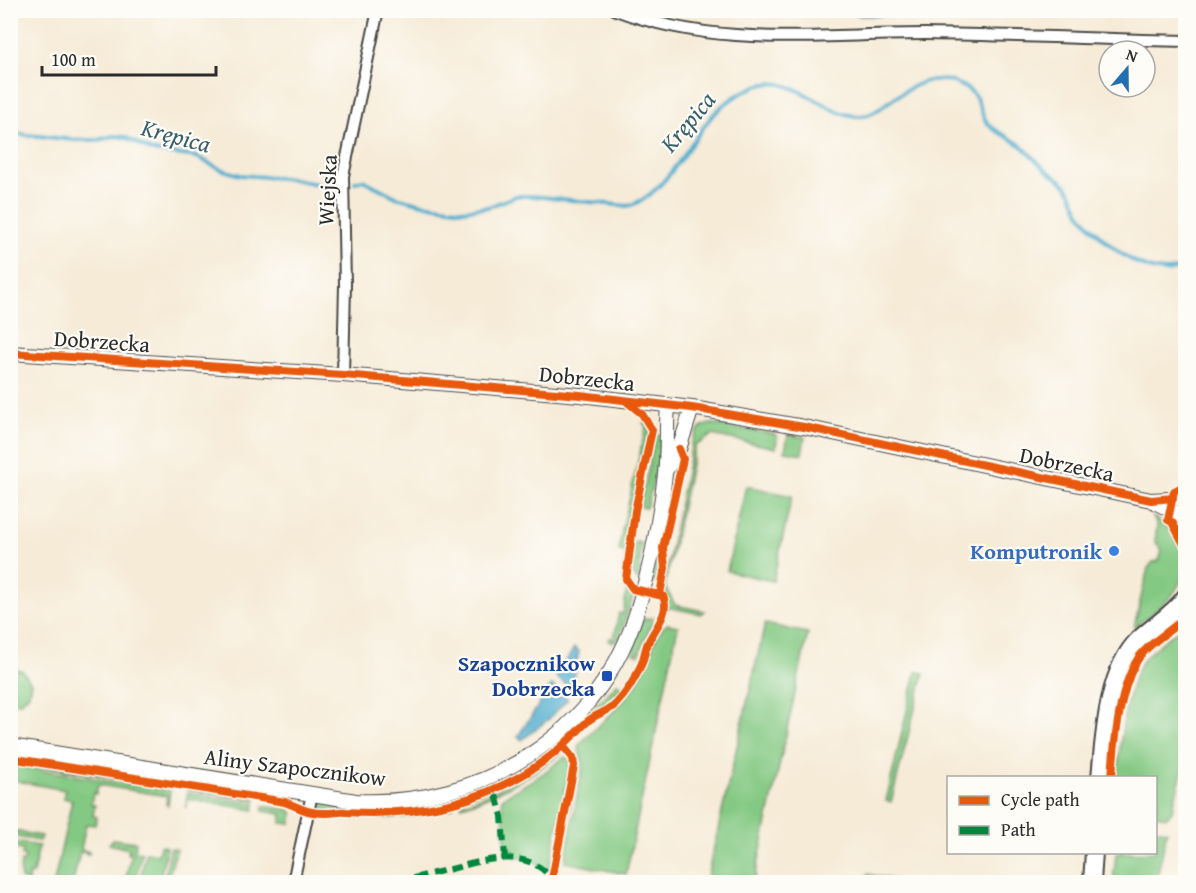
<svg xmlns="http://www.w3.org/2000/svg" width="1196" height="893" font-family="'Gentium Book Plus',serif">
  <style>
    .green { fill: #84c983; stroke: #587a57; stroke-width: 1.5 }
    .water { fill: #50adce; stroke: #3e6c7c; stroke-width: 1.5 }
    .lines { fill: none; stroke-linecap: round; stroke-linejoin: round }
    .stream { stroke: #50adce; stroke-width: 4 }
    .minor-casing { stroke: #494845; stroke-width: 14 }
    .tertiary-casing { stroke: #494845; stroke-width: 16 }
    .primary-casing { stroke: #494845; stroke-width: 20 }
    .minor { stroke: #fff; stroke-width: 10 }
    .tertiary { stroke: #fff; stroke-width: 14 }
    .primary { stroke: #fff; stroke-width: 16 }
    .quiet { stroke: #00873e; stroke-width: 6; stroke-dasharray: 12 6; stroke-linecap: butt }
    .cycleway-casing { stroke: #fdfcf7; stroke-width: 11 }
    .cycleway { stroke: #e8590c; stroke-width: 8 }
    .shop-dot { fill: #3f7fe0; stroke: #fdfcf7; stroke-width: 2 }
    .transit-dot { fill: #1a4fb4; stroke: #fdfcf7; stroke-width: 2 }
    .labels { text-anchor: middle; stroke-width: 4.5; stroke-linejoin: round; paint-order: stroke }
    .street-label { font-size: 22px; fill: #2b2b2b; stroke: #fdfcf7 }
    .shop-label { font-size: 22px; font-weight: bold; fill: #366cbe; stroke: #fdfcf7; text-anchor: end }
    .transit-label { font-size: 22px; font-weight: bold; fill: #164399; stroke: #fdfcf7; text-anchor: end }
    .water-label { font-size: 24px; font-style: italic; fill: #3a5f6c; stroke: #fdfcf7 }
  </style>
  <rect width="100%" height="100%" fill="#fdfcf7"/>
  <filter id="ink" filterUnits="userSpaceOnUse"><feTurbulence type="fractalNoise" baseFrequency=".0167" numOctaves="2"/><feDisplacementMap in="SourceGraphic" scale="12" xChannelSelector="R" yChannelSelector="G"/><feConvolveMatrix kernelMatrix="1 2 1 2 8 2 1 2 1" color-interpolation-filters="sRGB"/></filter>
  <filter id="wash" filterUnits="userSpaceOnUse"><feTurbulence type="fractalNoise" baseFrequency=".008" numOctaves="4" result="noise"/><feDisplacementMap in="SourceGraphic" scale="24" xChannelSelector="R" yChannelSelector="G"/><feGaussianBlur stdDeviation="1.35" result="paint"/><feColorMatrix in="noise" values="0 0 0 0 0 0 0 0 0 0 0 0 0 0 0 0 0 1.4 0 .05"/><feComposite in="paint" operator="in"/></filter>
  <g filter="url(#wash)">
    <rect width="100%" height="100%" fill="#f6ebd7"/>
    <path class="green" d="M646 422 650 430 634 507 624 575 627 584 635 591 619 639 612 642 608 641 609 638H614L619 613 623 614 627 588 623 576 626 552 619 551 621 535 646 427 643 423Z
      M714 424 774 434 777 437 776 448 712 435 695 446 665 586 675 605 704 611 701 614 666 607 667 599 663 588 692 443C696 432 700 424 714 424Z
      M656 434 661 435 657 469 646 508 640 507Z
      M788 435 805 437 802 454 785 451Z
      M676 479 662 547V563L655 582 651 583Z
      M746 486 792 496 773 581 727 571Z
      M1153 517C1170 527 1171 530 1180 547 1196 585 1160 608 1134 627L1148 568 1153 562 1159 561 1162 551 1155 541 1157 525Z
      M635 542 641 543 639 580C626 574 634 554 635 542Z
      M1185 610V614L1181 618C1168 629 1152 638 1141 651 1118 680 1113 741 1110 777L1107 778C1111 738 1114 681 1141 649 1153 634 1172 624 1185 610Z
      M653 618C650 632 642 642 639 655L633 653 641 622 645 619Z
      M667 624 678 626 626 874 565 862 583 764 578 746C600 723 627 703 642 673 651 657 652 636 667 624Z
      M765 624 808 633 754 882H706Z
      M1185 625V760L1172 811 1167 817 1156 815V778L1117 777C1120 746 1125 681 1146 657 1157 645 1172 635 1185 625Z
      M11 668 23 671 31 683 29 694 21 702 11 703Z
      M916 672 924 673 891 802 886 801Z
      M617 683 623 687 611 701 593 712 594 715 590 716 559 746 530 767 497 786 461 799 463 796C519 776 551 751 592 709 600 700 611 693 617 683Z
      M571 749 577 759 578 770 556 876H554L576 769 575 758 570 750Z
      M561 750 564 751C533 775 500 795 462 806L461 804C498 793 531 773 561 750Z
      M10 752 167 778 171 781 11 755Z
      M565 757 569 759V766L549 871 531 859 506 855 502 798 541 775Z
      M11 759 171 785V787L11 762Z
      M11 765 170 791 168 805 166 804 167 796 98 785 96 794 93 793 91 804 95 805 93 816 97 817 95 825 86 824 81 849 89 852V854L80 852 73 882H54L72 800 63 798 65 790 11 780Z
      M193 782 254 791 256 795 189 784Z
      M188 788 256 799V801L187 790Z
      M187 793 255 804 254 810 187 799 186 808Z
      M269 794C281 796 300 794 303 809L288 801 266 796Z
      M445 800 451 802 419 809 380 812 384 809 410 807Z
      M326 803 359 808 363 811 339 809 314 811 317 806Z
      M263 806 290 810 293 814 291 824 281 823 282 814 263 811Z
      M453 806V808L418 816 379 818V816L420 813Z
      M1156 829 1167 831 1156 882H1113L1116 853 1156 852Z
      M10 830 41 836 39 841 11 836Z
      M113 839 136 842 135 851 142 852 135 882H125L131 855 128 854 129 849 109 844Z
      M10 841 39 846 33 874H29L28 882 21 879 20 872 21 861 24 862 25 857 22 856 23 850 11 848Z
      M160 846 167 847 159 882H143L140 879 146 852 158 854Z
      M171 848 177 849 169 875 188 879 187 882H163Z
      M868 874 898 881 899 882H866Z"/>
    <path class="water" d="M848 11H882L880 16H861Z
      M574 648 579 651 573 684 570 688 556 677Z
      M552 685 568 699 549 719 522 740 518 736Z"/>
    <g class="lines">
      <path class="stream" d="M10 136 19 134 75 140H98L114 136 125 137 152 151 197 157 220 169 240 175 293 179 331 187
        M355 182 363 180 396 197 423 204 463 210 488 207 516 196H533L627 206C662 199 689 143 712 116 724 103 740 92 757 86 797 71 829 124 868 115 875 113 881 108 887 103 913 85 937 68 969 90 979 97 980 111 986 121 991 130 1007 136 1016 142 1027 149 1035 160 1045 169 1051 174 1058 178 1064 183 1074 192 1074 203 1081 214 1099 240 1154 289 1186 264"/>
    </g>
  </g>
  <g filter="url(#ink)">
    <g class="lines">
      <defs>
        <path id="minor" d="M616 10C719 49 819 34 926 34 1013 35 1099 39 1186 41
          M343 375 345 285 343 176 378 10
          M293 882 312 794"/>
        <path id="tertiary" d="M10 353 343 375 580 395 692 408 804 427 1151 500 1186 518
          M666 470 679 449 692 408
          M1151 500 1186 498
          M10 746 356 801C484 807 601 734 638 608 651 565 660 518 665 474 668 451 666 428 668 405"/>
        <path id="primary" d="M1100 778C1104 736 1107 671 1138 640 1153 625 1173 615 1186 596
          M1092 882 1094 852"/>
      </defs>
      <use href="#minor" class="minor-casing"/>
      <use href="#tertiary" class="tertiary-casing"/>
      <use href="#primary" class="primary-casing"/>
      <use href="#minor" class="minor"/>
      <use href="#tertiary" class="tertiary"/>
      <use href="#primary" class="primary"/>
      <path class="quiet" d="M496 795 502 816 505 858
        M396 882C415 878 433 873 451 869 485 860 526 846 552 879"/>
      <defs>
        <path id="cycleway" d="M10 353 343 375 580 395 692 408 804 427 1151 500 1173 498
          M1186 485 1174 491 1168 520 1172 522 1186 548
          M660 594 665 568 663 548 683 459 679 449
          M10 758 285 802C302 809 309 814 328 813 334 813 340 811 346 812 418 817 490 802 548 758 563 747 575 733 588 721 596 714 607 712 615 705 626 694 636 677 642 663 644 657 645 651 647 645 653 630 671 613 663 596L633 589 626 579 635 511 652 430 642 414 626 401
          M1112 778C1114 744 1120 683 1140 656 1152 640 1172 631 1186 616
          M552 879 574 766 573 758 563 746"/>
      </defs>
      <use href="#cycleway" class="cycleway-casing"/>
      <use href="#cycleway" class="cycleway"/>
    </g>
  </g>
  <circle class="shop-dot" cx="1114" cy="551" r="6"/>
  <rect class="transit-dot" x="601" y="670" width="12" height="12" rx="3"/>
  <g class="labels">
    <g class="street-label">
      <text transform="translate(327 190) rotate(-87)" y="8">Wiejska</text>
      <text transform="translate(102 341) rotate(4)" y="8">Dobrzecka</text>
      <text transform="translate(587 378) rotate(6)" y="8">Dobrzecka</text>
      <text transform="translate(1067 464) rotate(12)" y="8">Dobrzecka</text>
      <text transform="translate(295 767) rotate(7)" y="8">Aliny Szapocznikow</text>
    </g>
    <g class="shop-label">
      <text x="1102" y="559">Komputronik</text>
    </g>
    <g class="transit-label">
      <text x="595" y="671">Szapocznikow<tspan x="595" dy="25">Dobrzecka</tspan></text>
    </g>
    <g class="water-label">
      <text transform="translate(688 122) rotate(-50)" y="8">Krępica</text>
      <text transform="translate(176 136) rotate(15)" y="8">Krępica</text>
    </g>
  </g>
  <rect width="1196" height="893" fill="none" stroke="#fdfcf7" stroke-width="36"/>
  <rect x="947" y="776" width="210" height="78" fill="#fdfcf7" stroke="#a9a8a5" stroke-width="1.5"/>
  <rect x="959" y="796" width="30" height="9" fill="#e8590c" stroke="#a9a8a5" stroke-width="1.5"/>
  <text x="1001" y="806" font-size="18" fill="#2b2b2b">Cycle path</text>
  <rect x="959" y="826" width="30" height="9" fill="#00873e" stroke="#a9a8a5" stroke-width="1.5"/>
  <text x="1001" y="836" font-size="18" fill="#2b2b2b">Path</text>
  <g transform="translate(1127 69) rotate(20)"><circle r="28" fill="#fdfcf7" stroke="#a9a8a5" stroke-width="1.5"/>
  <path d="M0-4.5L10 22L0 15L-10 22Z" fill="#1f6fb2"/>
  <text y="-9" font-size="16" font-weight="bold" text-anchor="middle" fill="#2b2b2b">N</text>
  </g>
  <path d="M42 66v9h174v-9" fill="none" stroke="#2b2b2b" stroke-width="3"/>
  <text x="51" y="66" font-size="18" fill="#2b2b2b" stroke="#fdfcf7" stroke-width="4.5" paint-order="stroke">100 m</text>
</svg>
